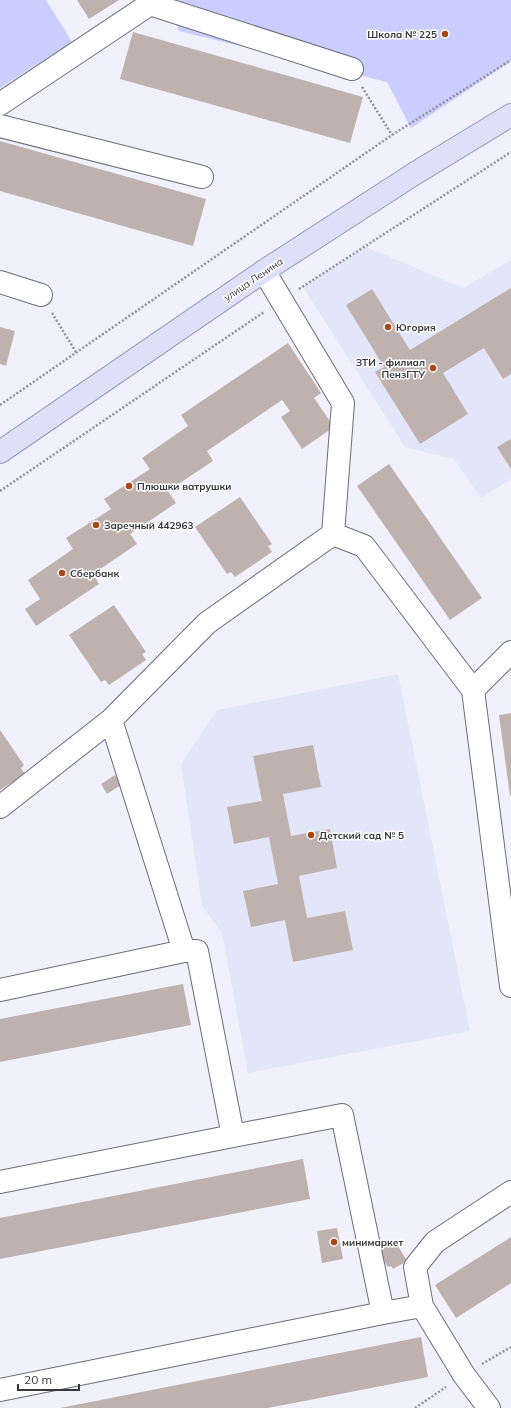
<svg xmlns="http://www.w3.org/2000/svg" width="511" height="1408" font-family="Mulish,sans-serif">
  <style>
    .built { fill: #e3e6f9 }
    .green { fill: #c9cefe }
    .building { fill: #bfb2ae }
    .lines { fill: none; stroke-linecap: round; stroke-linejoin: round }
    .minor-casing { stroke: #6b6d77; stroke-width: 24 }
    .major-casing { stroke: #9498b3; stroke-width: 24 }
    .path { stroke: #909199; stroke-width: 2.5; stroke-dasharray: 2 2; stroke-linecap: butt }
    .minor { stroke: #fff; stroke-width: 22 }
    .major { stroke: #dde0f8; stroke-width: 22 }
    .poi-dot { fill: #ab4617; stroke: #fff; stroke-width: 1.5 }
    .labels { text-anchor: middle; stroke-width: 3; stroke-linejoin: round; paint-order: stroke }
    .poi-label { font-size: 10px; font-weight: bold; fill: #36373b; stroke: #fff; text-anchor: start }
    .street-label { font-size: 10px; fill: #36373b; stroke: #fff }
  </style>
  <rect width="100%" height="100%" fill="#f0f1fd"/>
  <path class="built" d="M366 247 463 288 511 260V479L481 498 454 459 405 447 303 287Z
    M398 674 470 1031 248 1073 222 933 202 906 181 764 217 710Z"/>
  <path class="green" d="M0 0H46L72 42 0 88Z
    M167 0H511V61L411 128 387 82 179 31Z"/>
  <path class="building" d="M77 0H119L89 19Z
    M133 32 363 97 350 143 120 79Z
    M0 141 206 199 193 246 0 191Z
    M511 288V374L503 379 484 348 443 373 468 414 420 444 375 372 384 367 346 305 372 289 410 350Z
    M0 327 15 331 6 366 0 364Z
    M288 343 321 393 314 398 334 427 302 449 281 417 290 411 282 400 207 451 213 461 168 491 176 503 130 534 137 544 93 574 99 584 36 626 25 609 40 599 28 580 73 549 66 538 111 509 104 499 150 469 142 458 188 426 181 415Z
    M511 439V469L497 447Z
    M389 464 482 598 450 620 357 486Z
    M240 497 272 544 268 546 272 552 235 577 231 572 227 574 195 527Z
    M114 605 146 652 142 654 146 660 109 685 105 680 101 682 69 635Z
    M511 713V796H510L499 715Z
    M0 730 24 765 21 768 25 774 0 790Z
    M313 745 321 787 283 794 291 836 330 829 337 868 299 876 307 918 345 911 353 950 293 962 285 920 251 927 243 891 278 884 269 837 234 844 227 807 262 801 253 756Z
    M115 775 121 785 107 794 101 784Z
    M183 984 191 1025 0 1062V1019Z
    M303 1159 310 1199 0 1259V1218Z
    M337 1228 343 1259 322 1263 317 1231Z
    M511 1237V1283L456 1318 435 1285Z
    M395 1241 407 1261 393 1269 391 1266 388 1267 378 1251Z
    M421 1337 428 1377 268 1408H60Z"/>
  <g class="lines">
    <defs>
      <path id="minor" d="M150 4 352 69
        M0 104 150 4 148 0
        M0 126 202 177
        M264 271 343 403 333 534 364 546 473 690 511 986
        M0 282 41 295
        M473 690 511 652
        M111 720 184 951
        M0 807 111 720 207 623 333 534
        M0 990 184 951H197L233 1136 342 1115 383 1313 422 1306
        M0 1182 233 1136
        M0 1390 383 1313
        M489 1408 464 1375 422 1306 415 1267 435 1242 511 1192"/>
      <path id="major" d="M0 452 264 271 414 174 511 115"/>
    </defs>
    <use href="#minor" class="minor-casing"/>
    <use href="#major" class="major-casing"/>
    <path class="path" d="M362 87 392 135
      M299 289 511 152
      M52 313 76 352
      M0 405 392 135 511 60
      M0 491 264 312
      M482 1364 511 1347
      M415 1408 446 1387"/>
    <use href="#minor" class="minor"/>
    <use href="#major" class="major"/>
  </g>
  <g class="poi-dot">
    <circle cx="445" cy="34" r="4"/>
    <circle cx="388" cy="327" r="4"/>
    <circle cx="433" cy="368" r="4"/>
    <circle cx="129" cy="486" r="4"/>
    <circle cx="96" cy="525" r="4"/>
    <circle cx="62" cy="573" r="4"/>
    <circle cx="311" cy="835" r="4"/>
    <circle cx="334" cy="1242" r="4"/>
  </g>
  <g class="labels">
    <g class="poi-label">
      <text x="437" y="38" text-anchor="end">Школа № 225</text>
      <text x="396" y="331">Югория</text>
      <text x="425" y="366" text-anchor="end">ЗТИ - филиал<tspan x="425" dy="12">ПензГТУ</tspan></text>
      <text x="137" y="490">Плюшки ватрушки</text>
      <text x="104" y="529">Заречный 442963</text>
      <text x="70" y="577">Сбербанк</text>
      <text x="319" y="839">Детский сад № 5</text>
      <text x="342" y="1246">минимаркет</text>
    </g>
    <g class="street-label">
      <text transform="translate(253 279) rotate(-34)" y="4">улица Ленина</text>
    </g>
  </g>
  <path d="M18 1384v6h61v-6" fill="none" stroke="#36373b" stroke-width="2"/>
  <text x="24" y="1384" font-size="12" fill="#36373b" stroke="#ffffff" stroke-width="3" paint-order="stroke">20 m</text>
</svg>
